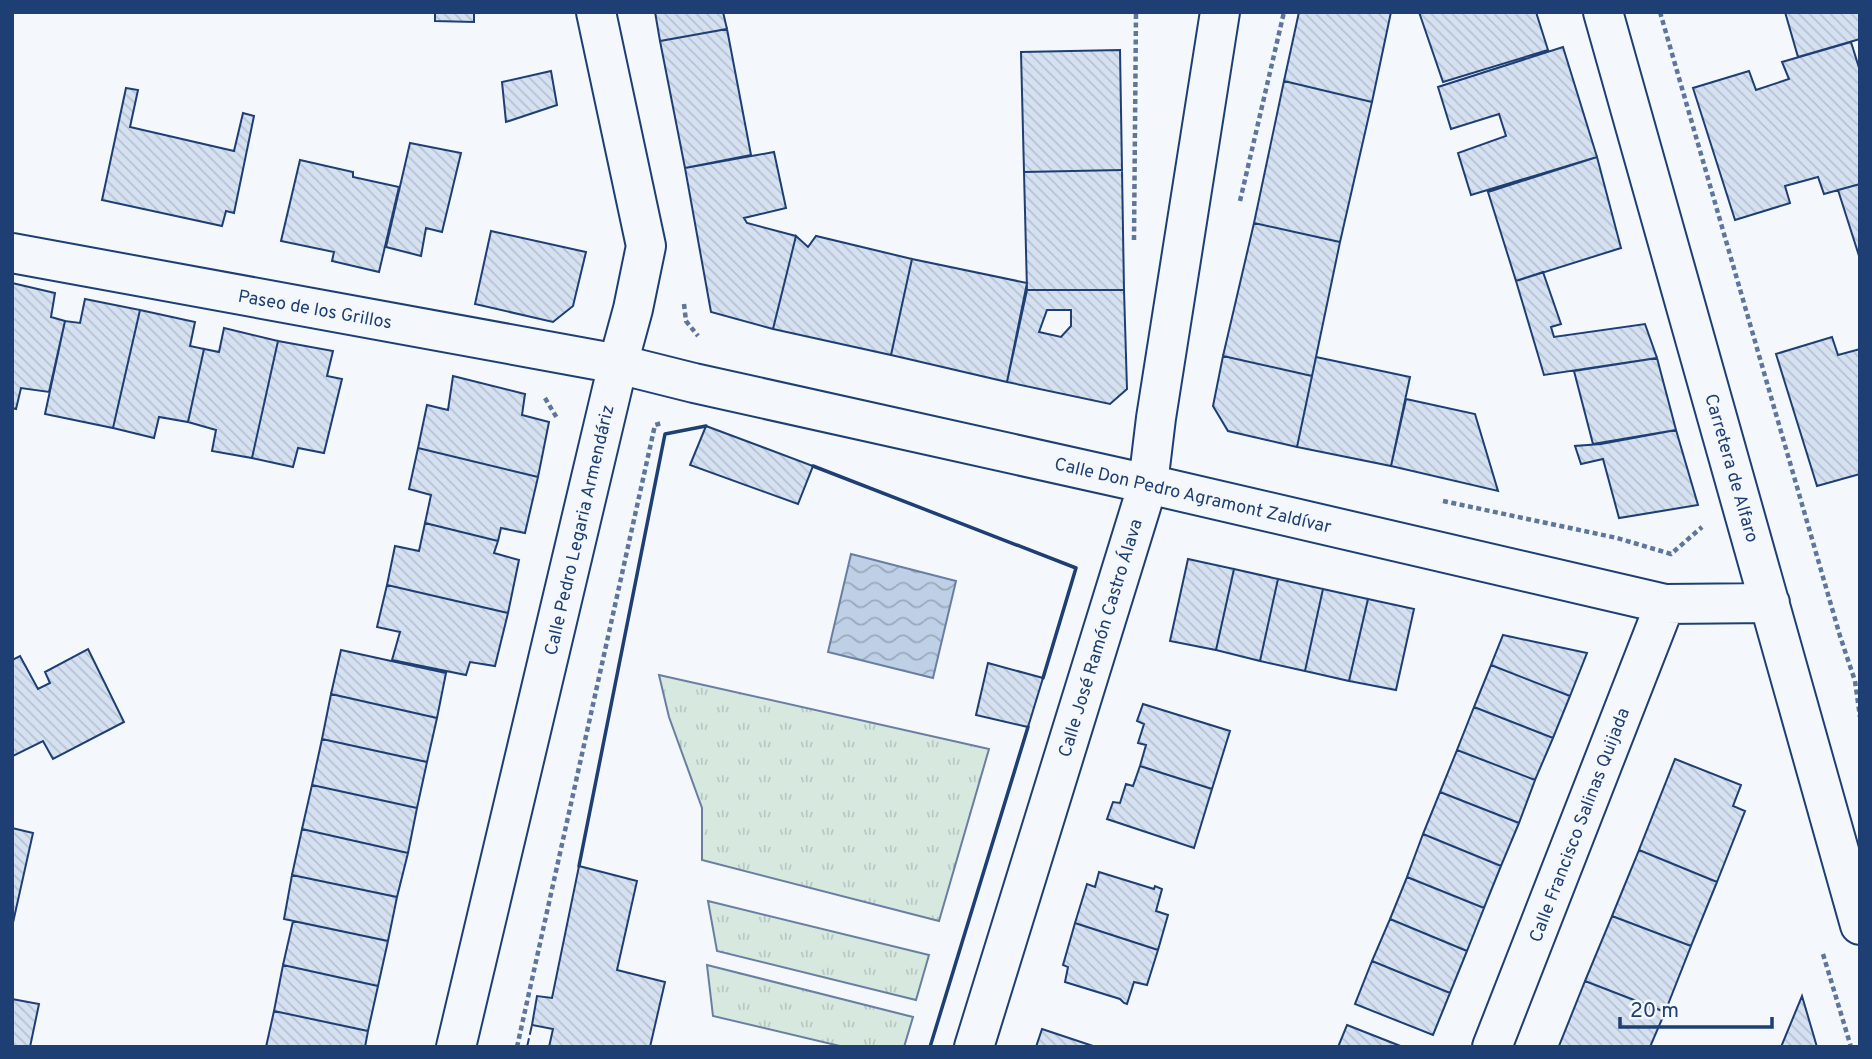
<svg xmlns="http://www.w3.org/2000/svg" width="1872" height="1059" font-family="Overpass,sans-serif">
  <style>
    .grass { fill: url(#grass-tufts); stroke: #687fa3; stroke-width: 2 }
    .water { fill: url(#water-waves); stroke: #687fa3; stroke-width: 2 }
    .building { fill: url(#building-back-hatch); stroke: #1d3f73; stroke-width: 2; fill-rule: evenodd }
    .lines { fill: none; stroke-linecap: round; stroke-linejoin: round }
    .minor-casing { stroke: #1d3f73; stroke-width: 42 }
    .path { stroke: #5e769c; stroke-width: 4.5; stroke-dasharray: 5 3.5; stroke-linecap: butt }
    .minor { stroke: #f4f7fb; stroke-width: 38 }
    .fence { stroke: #1d3f73; stroke-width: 2; stroke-dasharray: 9 3.5; stroke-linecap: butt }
    .wall { stroke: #1d3f73; stroke-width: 3.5 }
    .labels { text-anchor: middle; stroke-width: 5; stroke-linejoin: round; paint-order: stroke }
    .street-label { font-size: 18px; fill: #1d3f73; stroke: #f4f7fb }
  </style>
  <defs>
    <pattern id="grass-tufts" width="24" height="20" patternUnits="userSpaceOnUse" patternTransform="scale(1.75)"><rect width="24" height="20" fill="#d7e8df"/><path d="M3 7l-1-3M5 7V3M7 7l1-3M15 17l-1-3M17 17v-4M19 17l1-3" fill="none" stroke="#b8c8c3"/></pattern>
    <pattern id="water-waves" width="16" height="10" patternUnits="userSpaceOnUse" patternTransform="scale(1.75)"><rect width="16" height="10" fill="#bed0e5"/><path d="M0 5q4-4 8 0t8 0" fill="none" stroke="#9aaabe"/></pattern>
    <pattern id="building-back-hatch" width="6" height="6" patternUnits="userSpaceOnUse" patternTransform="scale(1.75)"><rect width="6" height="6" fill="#d5e0f0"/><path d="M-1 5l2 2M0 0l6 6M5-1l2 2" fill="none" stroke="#b6c1d1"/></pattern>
  </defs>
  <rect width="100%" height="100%" fill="#f4f7fb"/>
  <path class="grass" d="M659 675 989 749 939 921 702 860V808L669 717Z
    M708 901 929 955 916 1000 717 951Z
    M707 965 913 1017 904 1047H844L713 1016Z"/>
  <path class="water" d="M851 554 956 581 933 678 828 652Z"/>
  <path class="building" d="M435 12H474V22L435 21Z
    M655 12H723L727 29 660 41Z
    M1299 12H1391L1372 102 1284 81Z
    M1419 12H1536L1548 50 1443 82Z
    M1785 12H1860V39L1798 57Z
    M727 29 751 155 685 168 660 41Z
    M1851 42 1860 71V184L1824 194 1818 177 1785 186 1790 203 1735 220 1693 88 1749 71 1756 90 1789 79 1782 62Z
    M1563 47 1597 157 1471 195 1458 153 1506 136 1499 114 1451 129 1438 87Z
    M1120 50 1122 170 1024 172 1021 52Z
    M551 71 557 105 506 122 502 82Z
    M1284 81 1372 102 1340 242 1254 223Z
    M126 88 138 90 130 127 234 151 243 113 254 116 234 213 226 211 222 226 102 200Z
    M410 143 461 153 442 232 426 228 421 256 386 247Z
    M774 152 786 208 744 218 747 223 796 236 773 329 711 312 685 168Z
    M1597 157 1621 248 1516 281 1488 192Z
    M300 160 353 172V177L399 187 379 272 332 261 334 252 281 241Z
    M1122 170 1124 290H1027L1024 172Z
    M1860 184V259L1838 190Z
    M1254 223 1340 242 1312 376 1223 356Z
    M491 231 586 252 573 306 553 322 475 304Z
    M796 236 808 247 816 236 912 259 891 355 773 329Z
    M912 259 1027 283 1007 382 891 355Z
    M1543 272 1561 324 1551 327 1554 337 1645 324 1657 358 1544 375 1516 281Z
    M12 283 55 293 51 317 65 321 49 392 21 388 16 409 12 408Z
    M1027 290H1124L1127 389 1110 404 1007 382ZM1047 310H1071V326L1061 337 1039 332Z
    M85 299 140 310 113 428 45 414 65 321 80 323Z
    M140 310 195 322 190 346 204 349 188 422 159 417 154 438 113 428Z
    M224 328 278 341 252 458 212 451 216 430 188 422 204 349 219 352Z
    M1832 337 1838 355 1860 349V474L1817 486 1776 354Z
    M278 341 333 351 327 376 342 379 324 453 298 448 293 467 252 458Z
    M1223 356 1312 376 1297 447 1228 431 1213 406Z
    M1316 357 1410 377 1391 466 1297 447Z
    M1657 358 1676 430 1593 444 1574 371Z
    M453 376 525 394 522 415 549 422 538 477 418 448 427 405 448 410Z
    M1406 399 1475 414 1498 491 1391 466Z
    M706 426 813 466 798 504 690 465Z
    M1676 430 1698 505 1619 518 1603 459 1581 464 1575 446 1601 444Z
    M418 448 538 477 525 533 501 528 498 541 425 523 431 495 409 489Z
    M425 523 498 541 494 553 519 560 508 613 387 585 395 546 419 551Z
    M1188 559 1234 569 1216 650 1170 641Z
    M1234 569 1278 579 1260 661 1216 650Z
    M1278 579 1323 589 1305 671 1260 661Z
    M387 585 508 613 495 666 470 662 466 675 392 660 400 632 377 627Z
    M1323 589 1368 599 1349 681 1305 671Z
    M1368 599 1414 609 1396 690 1349 681Z
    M1503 635 1587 653 1570 696 1491 665Z
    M88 649 124 722 53 759 43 741 13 756 12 660 20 656 38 689 50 683 45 672Z
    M341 650 446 673 437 718 331 694Z
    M988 663 1043 678 1028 727 976 715Z
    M1491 665 1570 696 1553 738 1474 707Z
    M331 694 437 718 427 762 322 739Z
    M1143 704 1230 731 1212 789 1140 766 1146 745 1138 743 1144 724 1137 721Z
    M1474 707 1553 738 1535 780 1457 750Z
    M322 739 427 762 417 808 312 785Z
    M1457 750 1535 780 1519 823 1440 792Z
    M1675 759 1741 785 1733 806 1745 811 1717 882 1639 850Z
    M1140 766 1212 789 1194 848 1107 819 1113 802 1120 803 1126 784 1133 786Z
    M312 785 417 808 408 853 302 829Z
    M1440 792 1519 823 1501 866 1423 834Z
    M12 828 33 833 12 927Z
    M302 829 408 853 397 897 292 875Z
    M1423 834 1501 866 1484 908 1407 877Z
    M1639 850 1717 882 1691 946 1612 916Z
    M579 866 637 881 617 970 665 982 650 1047H549L553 1029 532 1025 537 996 552 998Z
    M1099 872 1154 889 1155 886 1162 889 1156 911 1168 915 1158 950 1075 923 1087 884 1095 887Z
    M292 875 397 897 388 941 284 919Z
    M1407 877 1484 908 1467 951 1390 919Z
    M1612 916 1691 946 1665 1012 1585 981Z
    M1390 919 1467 951 1450 993 1372 961Z
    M293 921 388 941 378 986 283 965Z
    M1075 923 1158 950 1147 985 1134 982 1127 1004 1124 1003 1120 999 1065 982 1068 967 1063 965Z
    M1372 961 1450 993 1433 1035 1355 1004Z
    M283 965 378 986 368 1031 274 1011Z
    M1585 981 1665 1012 1650 1047 1559 1046Z
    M1802 996 1817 1047H1781Z
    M12 999 39 1004 30 1047H12Z
    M274 1011 368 1031 365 1047H266Z
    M1347 1025 1403 1047H1338Z
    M1042 1029 1096 1047H1036Z"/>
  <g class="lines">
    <defs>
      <path id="minor" d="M1603 12 1860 925
        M12 253 618 364 694 383 1148 484 1665 604 1770 603
        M456 1047 618 364 633 309 646 246 596 12
        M974 1047 1148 484 1156 418 1220 12
        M1492 1047 1665 604"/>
    </defs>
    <use href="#minor" class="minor-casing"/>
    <path class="path" d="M1660 12 1840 636 1855 681 1860 717
      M1240 201 1284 12
      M1134 240 1136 12
      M684 304 686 321 698 336
      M545 398 557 418
      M1443 501 1617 538 1671 554 1702 527
      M1823 954 1851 1047
      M517 1047 655 425 662 423"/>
    <use href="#minor" class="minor"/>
    <path class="fence" d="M527 1047 532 1025"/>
    <path class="wall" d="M813 466 1076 568 1043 678
      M579 866 665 434 706 426
      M930 1047 1028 727"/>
  </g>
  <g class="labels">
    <g class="street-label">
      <text transform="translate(315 309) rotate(10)" y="6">Paseo de los Grillos</text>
      <text transform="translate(1732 468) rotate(74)" y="6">Carretera de Alfaro</text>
      <text transform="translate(1193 495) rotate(13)" y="6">Calle Don Pedro Agramont Zaldívar</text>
      <text transform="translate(579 530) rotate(-77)" y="6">Calle Pedro Legaria Armendáriz</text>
      <text transform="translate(1100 638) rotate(-73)" y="6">Calle José Ramón Castro Álava</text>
      <text transform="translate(1579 825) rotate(-69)" y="6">Calle Francisco Salinas Quijada</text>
    </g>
  </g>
  <rect width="1872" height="1059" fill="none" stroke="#1d3f73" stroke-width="28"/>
  <path d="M1620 1017v10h152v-10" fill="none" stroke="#1d3f73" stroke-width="3.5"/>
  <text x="1630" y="1017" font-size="21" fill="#1d3f73" stroke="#f4f7fb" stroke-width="5" paint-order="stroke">20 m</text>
</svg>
